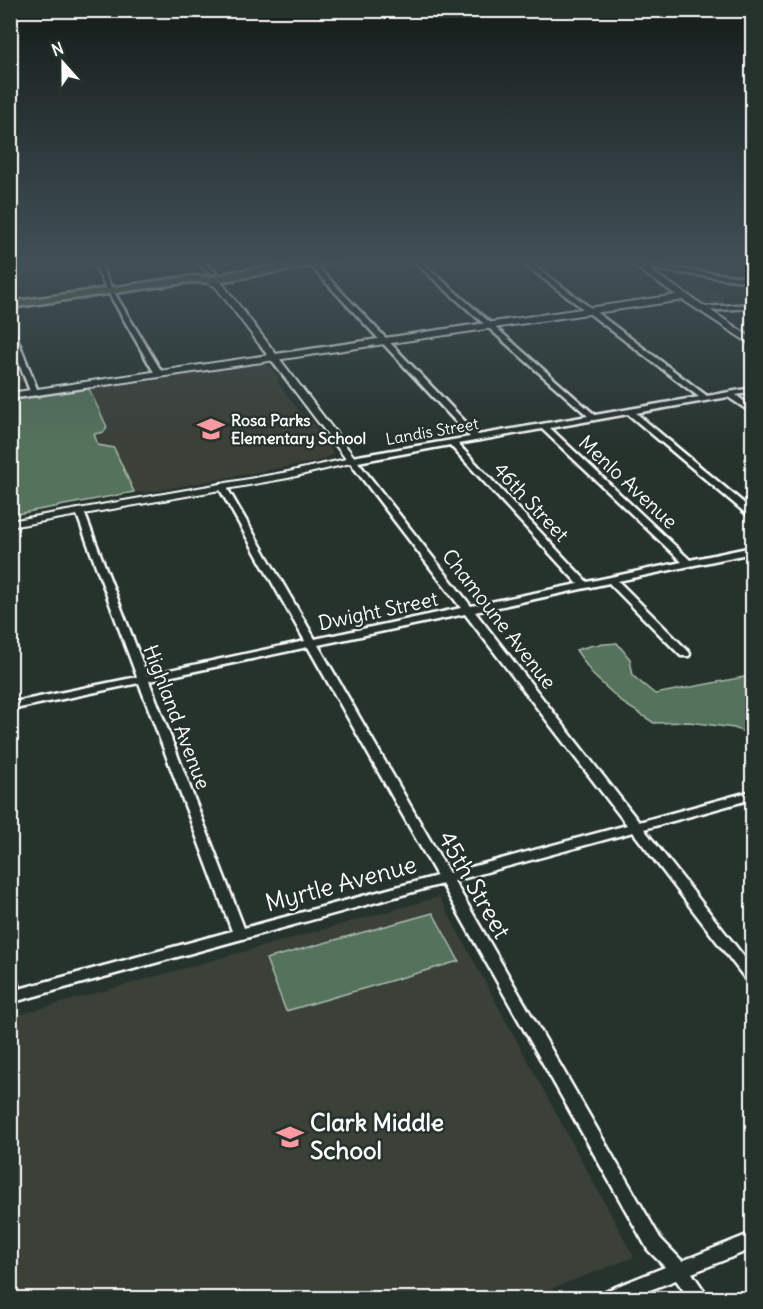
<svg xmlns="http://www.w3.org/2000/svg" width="763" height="1309" font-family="Delius,sans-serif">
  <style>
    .built { fill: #3a4038 }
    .green { fill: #54735c; stroke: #aab9ae; stroke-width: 1.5 }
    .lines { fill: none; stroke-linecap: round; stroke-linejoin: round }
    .minor-casing { stroke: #fff; stroke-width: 5 }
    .tertiary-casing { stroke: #fff; stroke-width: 4 }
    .secondary-casing { stroke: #fff; stroke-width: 4 }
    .primary-casing { stroke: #fff; stroke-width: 5 }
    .minor { fill: #26332d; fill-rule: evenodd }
    .tertiary { fill: #26332d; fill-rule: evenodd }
    .secondary { fill: #26332d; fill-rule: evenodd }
    .primary { fill: #726e52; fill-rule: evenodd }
    .labels { text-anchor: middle; stroke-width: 5; stroke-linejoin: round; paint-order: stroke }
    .far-poi-label { font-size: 16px; font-weight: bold; fill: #fff; stroke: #26332d; text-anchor: start }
    .far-street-label { font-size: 16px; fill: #fff; stroke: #26332d }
    .street-label { font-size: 20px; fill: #fff; stroke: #26332d }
    .near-street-label { font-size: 24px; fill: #fff; stroke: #26332d }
    .near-poi-label { font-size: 24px; font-weight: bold; fill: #fff; stroke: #26332d; text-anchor: start }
  </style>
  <rect width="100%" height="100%" fill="#26332d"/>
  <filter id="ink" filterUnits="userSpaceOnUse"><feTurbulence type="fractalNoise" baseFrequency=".0167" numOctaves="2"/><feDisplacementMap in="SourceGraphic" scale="12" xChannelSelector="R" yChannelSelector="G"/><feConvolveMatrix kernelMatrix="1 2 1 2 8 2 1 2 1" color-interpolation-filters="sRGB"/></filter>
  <g filter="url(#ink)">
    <path class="built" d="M674 287 720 290 725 305 701 304Z
      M11 340 25 381 11 383Z
      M262 364 268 365 279 378 277 382 303 416 309 418 334 454 318 461 144 493 134 492 114 449 98 445 94 434 107 427 89 389Z
      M439 897 634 1257 527 1298H11V1017Z"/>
    <path class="green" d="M89 389 107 427 104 432 94 434 98 445 114 448 134 492 11 515V401Z
      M617 643 630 659 633 676 655 694 749 676 752 679V735L734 728 689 722 654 723 623 703 593 675 576 650 593 645Z
      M433 913 459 961 286 1011 266 959Z"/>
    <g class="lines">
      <defs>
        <path id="minor" d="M92 260H98L112 289 163 374 162 376 155 374 107 290Z
          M197 260H204L209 268 216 272 213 274 205 270Z
          M412 260H419L595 415 699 397 519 260H527L707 396 752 388V392L736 395 752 408V413L728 397 636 413 752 510V517L749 516 628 414 550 428 690 560 752 547V553L618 581 689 652 690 654 689 656H681L609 583 475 612 639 822 752 791V799L644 829 752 967V982L747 981 633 832 454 881 660 1238 682 1261 752 1233V1249L692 1273 705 1292 708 1298H689L676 1280 629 1298H600L603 1292 665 1267 648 1250 442 884 10 1003V972L15 973 19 989 232 931 139 683 10 710V703L137 677 76 512 77 510H83L84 512 147 675 305 641 218 486 222 483 226 486 315 639 461 608 348 460 352 457 470 437 310 265V263H314L478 435 588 416ZM542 429 682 562 587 582 458 444ZM450 445 578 584 471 606 358 462ZM465 614 627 825 449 873 318 645ZM308 647 437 876 244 928 149 681Z
          M637 264 752 278V282L635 267 634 266Z
          M752 304V308L703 311 700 309 703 307Z
          M10 326 13 328 39 394 38 396 31 394 10 339Z"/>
        <path id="tertiary" d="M207 278H213L222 283 355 458V462L288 478 10 527V521L288 472 346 459 216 287 207 282Z"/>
        <path id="secondary" d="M625 260H635L752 338V345L683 300 10 399V393L676 295Z"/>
        <path id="primary" d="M318 260H345L213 283 192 282 10 308V302L192 276 213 277 232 272Z"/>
      </defs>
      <use href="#minor" class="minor-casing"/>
      <use href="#tertiary" class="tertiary-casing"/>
      <use href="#secondary" class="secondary-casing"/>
      <use href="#primary" class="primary-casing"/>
      <use href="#minor" class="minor"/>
      <use href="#tertiary" class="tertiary"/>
      <use href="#secondary" class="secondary"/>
      <use href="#primary" class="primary"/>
    </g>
  </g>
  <linearGradient id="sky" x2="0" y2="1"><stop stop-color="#151c19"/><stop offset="0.59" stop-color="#415057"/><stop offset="1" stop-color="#415057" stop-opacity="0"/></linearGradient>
  <rect width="763" height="444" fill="url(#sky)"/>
  <defs>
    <symbol id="school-bare" viewBox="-9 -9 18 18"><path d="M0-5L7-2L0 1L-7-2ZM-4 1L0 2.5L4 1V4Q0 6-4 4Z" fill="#ff9aa2" stroke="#26332d" stroke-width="2.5" paint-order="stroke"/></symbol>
  </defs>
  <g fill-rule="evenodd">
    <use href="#school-bare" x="192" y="410" width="38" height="38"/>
    <use href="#school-bare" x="271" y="1118" width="38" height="38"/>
  </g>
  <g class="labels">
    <g class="far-poi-label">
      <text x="231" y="426">Rosa Parks<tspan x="231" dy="18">Elementary School</tspan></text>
    </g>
    <g class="far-street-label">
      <text transform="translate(432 431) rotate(-10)" y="6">Landis Street</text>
    </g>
    <g class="street-label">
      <text transform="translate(628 482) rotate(43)" y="7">Menlo Avenue</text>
      <text transform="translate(531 502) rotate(47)" y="7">46th Street</text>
      <text transform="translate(378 611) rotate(-12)" y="7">Dwight Street</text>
      <text transform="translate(499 619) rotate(52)" y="7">Chamoune Avenue</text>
      <text transform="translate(177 717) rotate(69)" y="7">Highland Avenue</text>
    </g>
    <g class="near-street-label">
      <text transform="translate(341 884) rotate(-15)" y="8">Myrtle Avenue</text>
      <text transform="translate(474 885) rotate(60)" y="8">45th Street</text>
    </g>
    <g class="near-poi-label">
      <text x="310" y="1131">Clark Middle<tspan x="310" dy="28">School</tspan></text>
    </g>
  </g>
  <rect width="763" height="1309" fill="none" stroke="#26332d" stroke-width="36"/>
  <rect x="18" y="18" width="727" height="1273" fill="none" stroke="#fff" stroke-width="2" filter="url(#ink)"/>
  <g transform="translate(63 63) rotate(339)" stroke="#26332d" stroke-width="4.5" paint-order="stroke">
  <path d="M0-4.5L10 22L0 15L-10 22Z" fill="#ffffff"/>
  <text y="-9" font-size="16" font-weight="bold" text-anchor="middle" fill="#ffffff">N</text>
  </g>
</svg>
